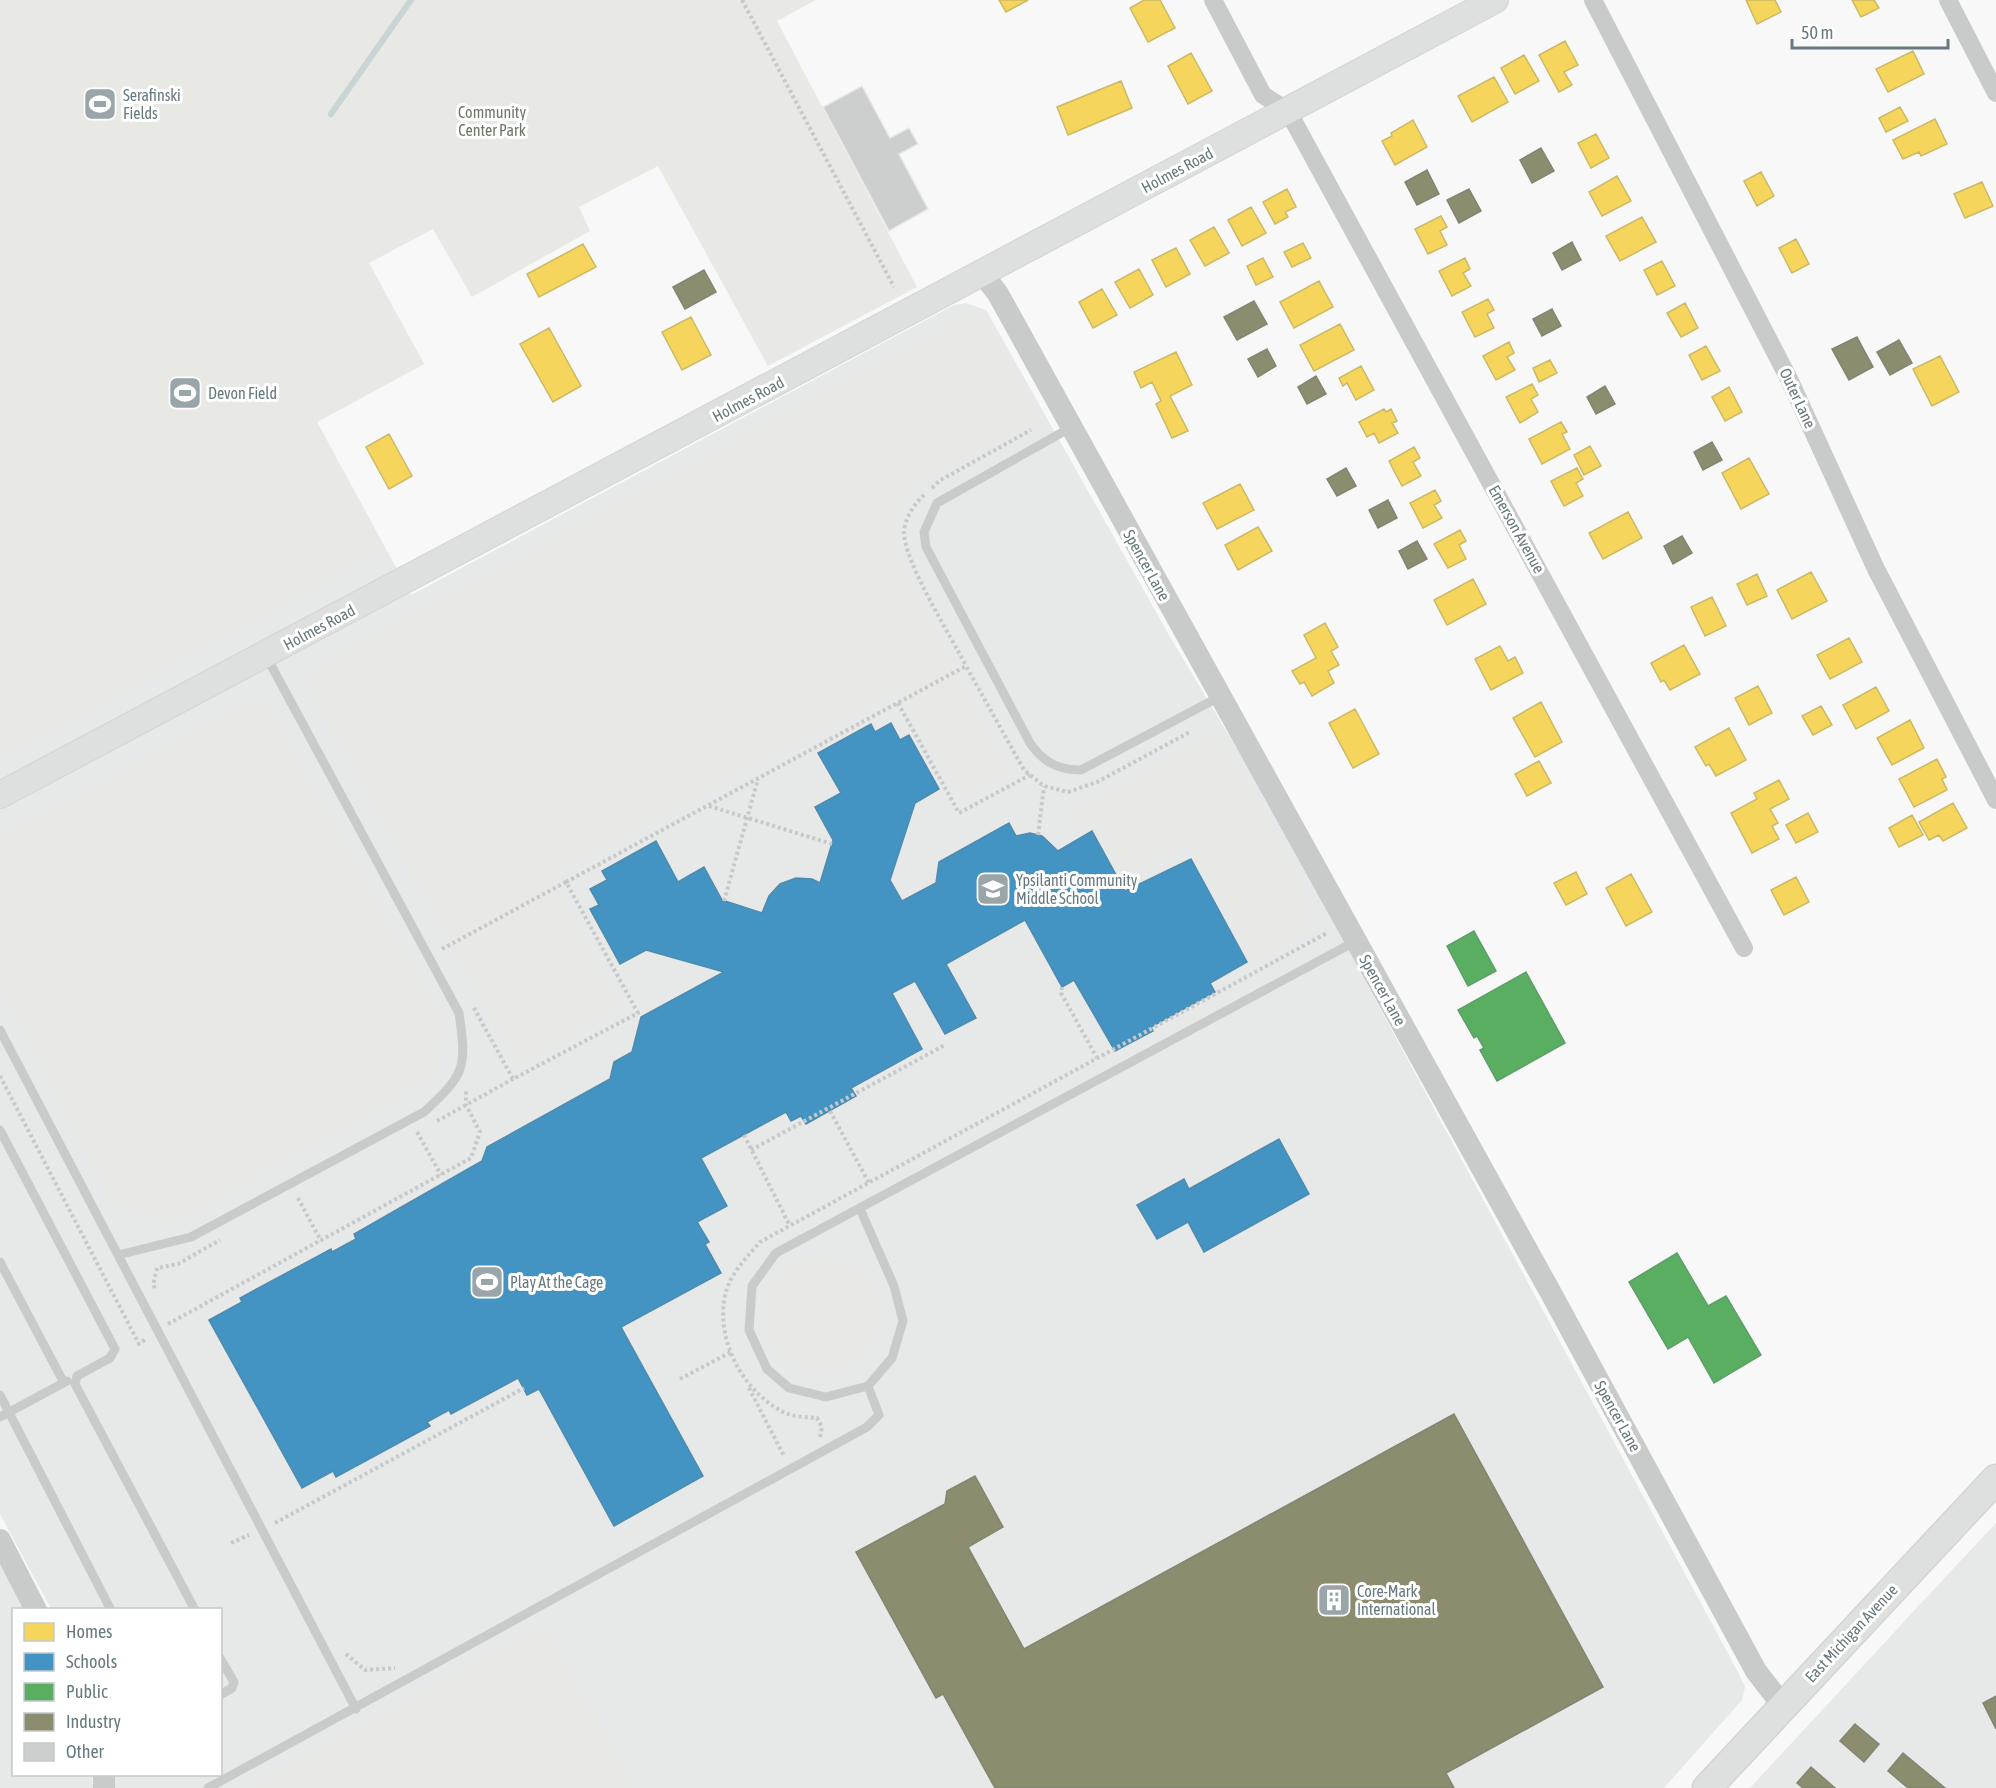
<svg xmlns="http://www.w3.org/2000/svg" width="1996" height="1788" font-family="'Asap Condensed',sans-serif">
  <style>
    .built { fill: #e7e8e8 }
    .green { fill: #e8e9e5 }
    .homes { fill: #f6d55c; stroke: #cbb966; stroke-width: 1.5 }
    .schools { fill: #4393c3; stroke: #4e8baf; stroke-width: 1.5 }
    .public { fill: #5aae61; stroke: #5e9e6a; stroke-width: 1.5 }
    .industry { fill: #8c8c6e; stroke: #818673; stroke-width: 1.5 }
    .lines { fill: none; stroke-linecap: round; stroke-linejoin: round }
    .stream { stroke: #c9d4d4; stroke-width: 6 }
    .building { fill: #cdcfcf; stroke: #e8e8e8; stroke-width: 1.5 }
    .secondary-casing { stroke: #d3d4d5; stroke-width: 28 }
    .primary-casing { stroke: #d3d4d5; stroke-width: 31 }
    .path { stroke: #c7c8c9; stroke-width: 4; stroke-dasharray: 3 3; stroke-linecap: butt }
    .service { stroke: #c9cbcb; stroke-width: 9 }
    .minor { stroke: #c9cbcb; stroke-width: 18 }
    .tertiary { stroke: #c9cbcb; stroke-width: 22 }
    .secondary { stroke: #dedfdf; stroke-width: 26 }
    .primary { stroke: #dedfdf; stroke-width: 28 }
    .labels { text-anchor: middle; stroke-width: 6; stroke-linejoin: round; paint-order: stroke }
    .poi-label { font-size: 16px; fill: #66797f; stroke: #fff; text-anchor: start }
    .park-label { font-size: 16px; fill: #6b7865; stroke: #fff }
    .street-label { font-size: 16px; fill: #66797f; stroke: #fff }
  </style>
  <rect width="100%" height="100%" fill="#f8f8f8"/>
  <path class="built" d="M272 85 424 364 317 422 411 595 954 305 966 303 986 310 1173 642 1266 797 1737 1670 1745 1687 1742 1700 1664 1788H114L115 1775 220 1774V1610L51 1609 0 1514V227Z
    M1996 1523V1788H1750L1924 1600Z
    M0 1562 25 1609 14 1610V1774L92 1775 93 1788H0Z"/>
  <path class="green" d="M0 0H816L777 21 917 287 768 366 658 166 579 207 590 231 472 297 433 229 369 263 424 364 317 422 385 549 0 758Z
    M979 308 1038 420 905 491 891 538 1009 774 962 798 899 687 548 875 619 1007 518 1064 307 684 312 668Z
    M257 697 269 708 441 1018 434 1076 171 1223 114 1204 0 983V837Z
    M1212 735 1235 759 1300 886 1308 930 1257 960 1187 840 1126 872 1099 822 1075 831 1070 812Z
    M764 1315a57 57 0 1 1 114 0a57 57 0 1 1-114 0Z
    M544 1624 633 1788H249Z"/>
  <path class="homes" d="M999 0H1028L1006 12Z
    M1144 0H1160L1175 28 1148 42 1130 8Z
    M1746 0H1775L1781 12 1757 24Z
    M1852 0H1874L1879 8 1861 17Z
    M1565 41 1578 65 1564 72 1572 85 1559 92 1539 55Z
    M1913 51 1924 74 1888 92 1876 69Z
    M1191 53 1212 91 1188 104 1168 66Z
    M1524 55 1539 81 1515 94 1501 68Z
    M1494 77 1508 102 1472 122 1458 96Z
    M1121 81 1132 108 1068 135 1057 107Z
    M1900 107 1908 121 1886 132 1879 118Z
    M1935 119 1947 144 1921 156 1919 152 1903 159 1893 140Z
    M1413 120 1427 147 1395 165 1382 141 1392 136 1391 133Z
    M1596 134 1609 158 1591 168 1578 143Z
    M1761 172 1774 196 1757 206 1744 181Z
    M1617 176 1631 201 1602 216 1589 192Z
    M1982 182 1993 206 1965 218 1954 194Z
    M1287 189 1296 207 1285 212 1288 217 1275 224 1263 202Z
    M1251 207 1266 233 1242 246 1228 220Z
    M1441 216 1447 227 1440 231 1447 245 1428 254 1415 229Z
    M1642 217 1656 242 1620 261 1606 236Z
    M1214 227 1229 253 1205 266 1190 240Z
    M1796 239 1809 264 1792 273 1779 248Z
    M1303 243 1311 258 1292 267 1284 252Z
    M583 244 596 267 539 297 527 274Z
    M1176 248 1190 274 1166 287 1152 260Z
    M1263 258 1273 277 1256 285 1247 266Z
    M1465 258 1470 269 1463 273 1471 286 1452 296 1439 271Z
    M1662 261 1675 286 1657 295 1644 270Z
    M1139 269 1153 295 1130 308 1115 282Z
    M1319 281 1333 307 1294 328 1280 302Z
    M1102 289 1117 315 1093 328 1079 302Z
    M1488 299 1494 310 1487 314 1494 328 1475 337 1462 312Z
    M1685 303 1698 328 1681 337 1667 313Z
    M691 317 711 355 682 370 662 332Z
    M1340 324 1354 350 1314 371 1300 345Z
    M549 328 581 386 553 402 520 344Z
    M1509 342 1514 353 1507 357 1515 370 1496 380 1483 356Z
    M1706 346 1720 371 1702 380 1689 355Z
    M1176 352 1192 385 1170 396 1188 431 1172 438 1156 404 1161 401 1152 382 1141 388 1134 372Z
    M1940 356 1959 392 1932 406 1913 369Z
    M1550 360 1557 373 1539 382 1533 368Z
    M1361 366 1374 390 1356 400 1347 383 1343 386 1339 378Z
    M1532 384 1538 395 1531 399 1538 412 1520 423 1506 397Z
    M1729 387 1742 412 1725 421 1712 397Z
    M1384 409 1386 412 1391 409 1397 421 1392 423 1398 433 1379 443 1374 433 1367 437 1359 422Z
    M1561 422 1567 432 1562 434 1570 449 1542 464 1529 439Z
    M389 434 412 476 389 489 366 447Z
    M1590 446 1601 466 1584 475 1574 455Z
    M1414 447 1420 458 1413 462 1421 476 1402 486 1389 461Z
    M1749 458 1769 494 1741 509 1722 473Z
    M1577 468 1583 479 1576 483 1583 496 1564 506 1551 481Z
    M1240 484 1254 510 1217 529 1203 503Z
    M1435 490 1441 501 1434 505 1442 518 1423 528 1410 503Z
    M1628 512 1642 538 1603 559 1589 533Z
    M1258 527 1272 551 1238 570 1225 545Z
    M1460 530 1466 541 1459 545 1466 559 1448 568 1434 544Z
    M1811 572 1827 601 1792 619 1777 590Z
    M1757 574 1767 596 1747 605 1737 584Z
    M1473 579 1486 604 1447 625 1434 600Z
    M1712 597 1726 626 1705 636 1691 607Z
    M1325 623 1338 647 1331 651 1339 665 1328 671 1334 683 1312 696 1304 682 1300 684 1292 671 1316 658 1304 635Z
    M1849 638 1862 662 1830 679 1817 655Z
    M1684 645 1700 674 1670 690 1664 680 1661 682 1651 663Z
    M1500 646 1508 661 1515 657 1523 673 1491 690 1475 659Z
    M1758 686 1772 713 1749 725 1735 698Z
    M1876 687 1889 711 1856 729 1843 705Z
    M1541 702 1562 742 1535 757 1513 718Z
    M1821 706 1832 725 1813 735 1802 716Z
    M1355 709 1379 754 1353 768 1329 723Z
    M1910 720 1924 748 1892 765 1877 738Z
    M1729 728 1746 760 1716 776 1709 764 1706 766 1695 747Z
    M1937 759 1946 777 1942 779 1947 790 1914 807 1899 779Z
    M1539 761 1551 783 1527 796 1515 774Z
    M1779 780 1789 799 1770 809 1778 823 1772 826 1779 839 1752 853 1731 813 1757 799 1754 793Z
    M1953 803 1967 828 1943 841 1939 835 1929 840 1919 822Z
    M1808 813 1818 832 1796 843 1786 825Z
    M1912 815 1923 835 1899 847 1889 828Z
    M1576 872 1587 894 1566 905 1554 883Z
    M1631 874 1652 912 1626 926 1606 888Z
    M1796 877 1809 902 1784 915 1771 890Z"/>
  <path class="schools" d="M891 723 900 740 909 735 939 789 915 803 890 880 902 901 936 883 939 862 1009 823 1016 836 1030 833 1042 836 1058 851 1092 831 1125 891 1191 859 1247 962 1210 983 1215 992 1151 1027 1153 1031 1115 1051 1074 980 1062 987 1025 920 946 964 976 1018 945 1034 915 981 892 993 922 1049 851 1088 856 1096 806 1124 801 1116 791 1121 786 1112 701 1158 727 1206 697 1222 709 1242 705 1244 721 1273 621 1327 703 1476 614 1526 539 1389 527 1395 518 1378 451 1414 449 1410 427 1422 430 1426 336 1477 333 1471 302 1488 209 1320 242 1302 240 1298 331 1249 332 1252 356 1239 354 1234 482 1161 487 1147 610 1079 614 1062 632 1052 641 1017 724 972 646 950 620 964 590 909 599 905 590 889 607 880 602 871 656 841 678 882 704 867 722 900 762 913 769 896 780 884 796 878 812 879 820 883 833 840 815 807 841 793 818 753 871 724 875 732Z
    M1279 1139 1309 1194 1204 1252 1188 1222 1157 1239 1137 1205 1184 1179 1189 1189Z"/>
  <path class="public" d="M1474 931 1496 971 1468 986 1447 946Z
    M1526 972 1565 1043 1497 1081 1480 1050 1484 1048 1477 1036 1474 1038 1458 1010Z
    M1677 1253 1708 1306 1726 1296 1761 1355 1714 1383 1688 1337 1668 1349 1629 1282Z"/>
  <path class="industry" d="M1541 148 1554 171 1532 183 1520 160Z
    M1427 170 1439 194 1417 205 1405 182Z
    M1469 189 1481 211 1459 223 1447 200Z
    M1572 242 1581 260 1562 270 1553 253Z
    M704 270 716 292 685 309 673 287Z
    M1254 301 1267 324 1237 340 1224 317Z
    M1552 309 1561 326 1542 336 1533 319Z
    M1857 337 1873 367 1849 380 1832 349Z
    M1899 340 1912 363 1890 375 1877 352Z
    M1267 349 1276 366 1258 377 1248 359Z
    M1316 376 1326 394 1307 404 1298 387Z
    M1605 386 1615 404 1596 414 1587 397Z
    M1712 442 1722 460 1703 470 1694 452Z
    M1346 468 1356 486 1337 496 1327 479Z
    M1388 500 1397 518 1378 528 1369 510Z
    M1682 536 1692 553 1673 564 1664 546Z
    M1417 541 1427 559 1408 569 1399 551Z
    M1454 1414 1603 1687 1446 1773 1454 1788H995L943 1694 936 1698 856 1552 945 1504 947 1491 975 1476 1003 1527 968 1547 1024 1649Z
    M1996 1696V1729L1983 1703Z
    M1855 1724 1879 1744 1864 1762 1840 1741Z
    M1903 1753 1945 1788H1908L1888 1771Z
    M1811 1767 1835 1788H1803L1797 1783Z"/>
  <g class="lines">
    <path class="stream" d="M331 114 411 0"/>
  </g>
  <path class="building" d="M862 86 890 138 909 128 918 144 899 154 928 209 889 231 823 107Z"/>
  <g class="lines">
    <defs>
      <path id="secondary" d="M0 795 1495 0"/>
      <path id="primary" d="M1707 1788 1996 1479"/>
    </defs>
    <use href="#secondary" class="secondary-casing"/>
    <use href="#primary" class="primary-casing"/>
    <path class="path" d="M742 0 894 287
      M932 488 939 481 1031 430
      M924 495C915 503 905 518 904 531 903 561 951 636 966 666
      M898 703 959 813 1030 775
      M709 806 832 844
      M1038 835 1044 786
      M566 882 966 666 1024 770 1044 786 1068 792 1097 782 1190 732
      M724 901 758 779
      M442 949 566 882 638 1013 513 1079 474 1008
      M1062 987 1061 993 1097 1058
      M0 1076 139 1344 147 1338
      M830 1111 869 1183
      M437 1121 513 1079
      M417 1132 441 1175
      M744 1135 790 1226
      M751 1150 945 1045
      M298 1198 321 1241
      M155 1288 153 1285 157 1268 178 1264 220 1240
      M168 1324 471 1158 480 1132 466 1105V1090
      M680 1379 731 1352
      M749 1388 784 1456
      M820 1437 822 1427 817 1418C807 1417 794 1417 785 1413 745 1393 718 1346 724 1301 727 1277 745 1259 760 1242L1327 933
      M275 1523 524 1388
      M231 1543 249 1535
      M346 1654 365 1670 395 1668"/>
    <path class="service" d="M1070 428 937 503 924 532 926 547 1030 743C1043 762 1058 770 1081 770L1221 696
      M0 1030 356 1709
      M0 1130 115 1349 110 1358 77 1376 75 1384 195 1610
      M860 1209 894 1286 903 1321 892 1358 868 1386 826 1397 789 1388 767 1369 749 1330 752 1286 776 1253 1356 941
      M118 1255 191 1237 424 1112C465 1074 467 1069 459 1013L266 656
      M0 1262 64 1383
      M0 1395 111 1610
      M0 1417 67 1381
      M220 1658 234 1682 232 1688 220 1695
      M208 1788 867 1427 879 1415 868 1386"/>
    <path class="minor" d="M1213 0 1263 95 1288 111 1744 948
      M1593 0 1789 379 1876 569 1996 800
      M1948 0 1996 93"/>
    <path class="tertiary" d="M983 274 998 294 1552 1295 1756 1671 1783 1706
      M0 1540 36 1610
      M104 1774V1788"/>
    <use href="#secondary" class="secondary"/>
    <use href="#primary" class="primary"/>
  </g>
  <defs>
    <symbol id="stadium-square" viewBox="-11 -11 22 22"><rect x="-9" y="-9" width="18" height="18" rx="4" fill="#99a5a9" stroke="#fff"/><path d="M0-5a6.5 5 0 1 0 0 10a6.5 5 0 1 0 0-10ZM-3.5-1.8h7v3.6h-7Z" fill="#fff"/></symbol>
    <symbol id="school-square" viewBox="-11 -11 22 22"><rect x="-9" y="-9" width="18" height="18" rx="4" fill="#99a5a9" stroke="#fff"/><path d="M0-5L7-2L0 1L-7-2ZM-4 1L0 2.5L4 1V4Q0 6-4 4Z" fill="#fff"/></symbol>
    <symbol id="building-square" viewBox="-11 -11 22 22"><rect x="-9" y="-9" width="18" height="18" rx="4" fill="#99a5a9" stroke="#fff"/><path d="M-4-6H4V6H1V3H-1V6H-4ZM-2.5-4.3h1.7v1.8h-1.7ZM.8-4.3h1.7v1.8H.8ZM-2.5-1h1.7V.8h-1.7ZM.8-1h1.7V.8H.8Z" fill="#fff"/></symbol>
  </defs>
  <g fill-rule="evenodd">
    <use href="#stadium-square" x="81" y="85" width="38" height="38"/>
    <use href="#stadium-square" x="166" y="374" width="38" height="38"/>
    <use href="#school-square" x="974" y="870" width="38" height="38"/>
    <use href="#stadium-square" x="468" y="1263" width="38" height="38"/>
    <use href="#building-square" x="1315" y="1581" width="38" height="38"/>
  </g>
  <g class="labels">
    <g class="poi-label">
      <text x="123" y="101">Serafinski<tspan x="123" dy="18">Fields</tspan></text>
      <text x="208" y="399">Devon Field</text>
      <text x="1016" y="886">Ypsilanti Community<tspan x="1016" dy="18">Middle School</tspan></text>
      <text x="510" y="1288">Play At the Cage</text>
      <text x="1357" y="1597">Core-Mark<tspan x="1357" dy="18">International</tspan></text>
    </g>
    <g class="park-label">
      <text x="492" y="118">Community<tspan x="492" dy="18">Center Park</tspan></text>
    </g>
    <g class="street-label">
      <text transform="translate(1177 170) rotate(-28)" y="6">Holmes Road</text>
      <text transform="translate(1798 398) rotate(65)" y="6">Outer Lane</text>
      <text transform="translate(748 399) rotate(-28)" y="6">Holmes Road</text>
      <text transform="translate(1517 529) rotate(61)" y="6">Emerson Avenue</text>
      <text transform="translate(1147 565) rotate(61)" y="6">Spencer Lane</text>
      <text transform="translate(319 627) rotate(-28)" y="6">Holmes Road</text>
      <text transform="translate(1383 990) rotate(61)" y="6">Spencer Lane</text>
      <text transform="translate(1618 1416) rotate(61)" y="6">Spencer Lane</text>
      <text transform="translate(1851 1633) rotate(-47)" y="6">East Michigan Avenue</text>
    </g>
  </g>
  <rect x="12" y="1608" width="210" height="168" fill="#ffffff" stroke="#c2c9cc" stroke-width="1.5"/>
  <rect x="24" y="1623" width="30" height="18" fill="#f6d55c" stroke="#c2c9cc" stroke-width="1.5"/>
  <text x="66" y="1638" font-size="18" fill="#66797f">Homes</text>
  <rect x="24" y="1653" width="30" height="18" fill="#4393c3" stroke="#c2c9cc" stroke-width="1.5"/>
  <text x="66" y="1668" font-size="18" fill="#66797f">Schools</text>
  <rect x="24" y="1683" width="30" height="18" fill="#5aae61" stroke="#c2c9cc" stroke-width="1.5"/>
  <text x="66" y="1698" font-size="18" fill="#66797f">Public</text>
  <rect x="24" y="1713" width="30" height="18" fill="#8c8c6e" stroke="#c2c9cc" stroke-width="1.5"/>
  <text x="66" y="1728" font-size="18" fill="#66797f">Industry</text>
  <rect x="24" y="1743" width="30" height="18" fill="#cdcfcf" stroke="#c2c9cc" stroke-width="1.5"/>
  <text x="66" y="1758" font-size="18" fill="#66797f">Other</text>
  <path d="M1792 39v9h156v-9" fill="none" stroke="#66797f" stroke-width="3"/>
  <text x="1801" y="39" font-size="18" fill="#66797f" stroke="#ffffff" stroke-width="4.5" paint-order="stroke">50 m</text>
</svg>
